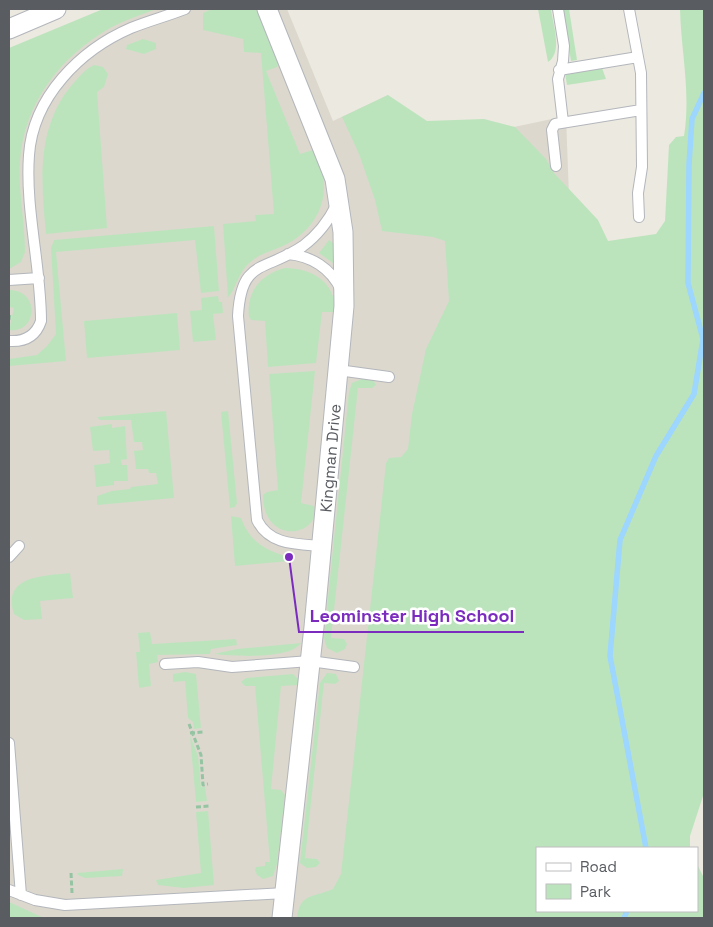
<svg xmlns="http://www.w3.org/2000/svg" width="713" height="927" font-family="'Space Grotesk',sans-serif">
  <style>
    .education { fill: #dcd8ce }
    .green { fill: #bce4bc }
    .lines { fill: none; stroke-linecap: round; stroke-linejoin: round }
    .stream { stroke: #9dd6fe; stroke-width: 5.5 }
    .lane-casing { stroke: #b3b6bb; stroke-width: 12 }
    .street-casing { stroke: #b3b6bb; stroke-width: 21 }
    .path { stroke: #95c4a2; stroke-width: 3; stroke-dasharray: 5 2.5; stroke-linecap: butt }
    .lane { stroke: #fff; stroke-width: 10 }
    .street { stroke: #fff; stroke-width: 19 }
    .labels { text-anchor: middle; stroke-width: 5; stroke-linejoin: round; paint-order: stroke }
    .street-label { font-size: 16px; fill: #595c61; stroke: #fff }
    .leader { fill: none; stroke: #7b2cbf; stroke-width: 2 }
    .callout-dot { fill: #7b2cbf; stroke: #fff; stroke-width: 2 }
    .callout-label { font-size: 18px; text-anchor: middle; font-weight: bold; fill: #7b2cbf; stroke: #fff; stroke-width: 5; stroke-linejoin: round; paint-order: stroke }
  </style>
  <rect width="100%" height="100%" fill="#ece9e0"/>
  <path class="education" d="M109 9H287L333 121 388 95 405 150 566 116 574 331 356 918H9V49Z"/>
  <path class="green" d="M103 9H156C141 15 125 20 110 28 61 56 24 103 20 161 18 191 25 221 25 252L21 262 9 269V48Z
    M212 9H255L259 13 278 62 277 67 266 71 300 154 313 150C335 185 323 225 287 244 276 250 263 252 253 260 237 271 236 291 228 297L223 224 256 221 255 215 274 214 261 53 244 52 243 39 203 30V13Z
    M538 9H551C553 25 563 52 548 62Z
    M563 9H569L577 60 571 61Z
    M680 9H704V793L690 836V848H537V911H697V864L704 878V918H297C300 893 312 898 333 889L341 874 386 463 389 458 401 457 408 449 412 414 426 349 449 301 445 241 433 237 382 231 375 200 359 154 342 117 388 95 427 121 484 119 515 127 546 159 554 173 598 220 608 241 656 234 665 221 669 145 676 137 684 136C691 92 681 52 680 9Z
    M143 39 156 43V49L144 54 126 49 127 45Z
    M94 65 103 67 108 74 104 87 97 92 107 228 46 234C41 182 36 129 71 86 78 78 85 69 94 65Z
    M602 68 606 79 567 85 565 73Z
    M214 226 219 291 201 293 195 240 56 252 66 361 9 366V359L37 355 47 346 56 334 51 248 54 240Z
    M329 240 334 244 335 263H333L319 253Z
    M285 268C313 268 336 283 335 312H322L316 363 268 367 265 321 251 320 249 317C246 292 261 274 285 268Z
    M9 290C41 290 37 334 9 330L14 308 9 307Z
    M218 296 219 302H222L223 313 213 314 216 340 193 342 190 311 202 310 201 298Z
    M177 313 180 350 87 358 84 321Z
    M315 371 301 503 314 506C322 536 263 547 263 495L267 492 278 490 269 374Z
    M362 379 373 380 376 385 372 388H358L331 638 344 639 347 644 345 649 337 653 327 648 324 638 349 392 352 383Z
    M166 411 174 498 97 505V496L112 491 130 489 131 487 158 484 156 473H149L148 469H136L134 451 143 450 142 442H134L131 420H100L97 417Z
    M228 411 237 503 235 507 230 508 221 412Z
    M112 424V428L125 426 127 459 121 460 122 465H127L128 481H114V485L96 487 94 465 110 463 109 450 93 451 90 427Z
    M231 516 241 518C250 542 265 550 288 557L289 561 235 566Z
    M70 573 73 598 40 601 42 619 24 620 14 614C1 575 45 576 70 573Z
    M150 632 152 644 236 639 237 645 211 649 210 654 157 655 158 662 149 664 151 686 139 688 136 652H140L138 633Z
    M301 643C289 660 234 656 214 654L237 649Z
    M185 672 196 674 201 728 194 729 193 722 188 718 185 681 173 682V674Z
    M327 673 336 674 339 681 335 684 324 683 305 858 317 859 320 863 316 867 307 868 300 863 320 683Z
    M293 674 298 679V685L281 686 271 789 281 790 285 795 277 864 273 876 263 879 257 875 255 870 256 867 265 866V862H270L255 686H245L241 682 246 678Z
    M190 736 198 756 201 787H205L207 801 196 802Z
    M208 811 214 885 184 888 158 885 156 880 201 873 196 812Z
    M123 869 122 876 85 878 78 875 77 873Z
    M9 902 44 918H9Z"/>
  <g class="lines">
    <path class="stream" d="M646 848 610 656 620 540 656 456 694 394 703 339 688 283 689 164 692 119 704 93
      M624 918 627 911"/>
    <defs>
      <path id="lane" d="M558 9 564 46 563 61 558 79 563 122
        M629 9 641 73 642 167 638 193 639 217
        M559 70 638 57
        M556 166 552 130 555 124 641 110
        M288 254C311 256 331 268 341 290
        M9 280 39 278
        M9 341C25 342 36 336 41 321 41 266 25 209 29 155 33 97 80 50 131 28 148 21 167 16 185 9
        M338 370 389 377
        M322 546C296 544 269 545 257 520L238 316C241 258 265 272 303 246 318 235 329 220 337 204
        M9 557 19 546
        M165 664 198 662 232 667 310 661 354 667
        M9 743 21 895
        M9 890 35 900 65 905 285 893"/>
      <path id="street" d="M267 9 335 179 343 232 344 306 314 627 282 918
        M9 29 56 9"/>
    </defs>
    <use href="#lane" class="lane-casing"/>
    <use href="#street" class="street-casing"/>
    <path class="path" d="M9 320 10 313
      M189 724 201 755 203 785 208 784
      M190 733 204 732
      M196 807 210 806
      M71 873 72 893"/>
    <use href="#lane" class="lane"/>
    <use href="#street" class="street"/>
  </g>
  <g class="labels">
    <g class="street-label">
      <text transform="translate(330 458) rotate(-85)" y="6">Kingman Drive</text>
    </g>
  </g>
  <path class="leader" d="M289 557L299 632H524"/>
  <circle class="callout-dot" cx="289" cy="557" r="5"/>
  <g class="callout-label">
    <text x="412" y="622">Leominster High School</text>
  </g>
  <rect width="713" height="927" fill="none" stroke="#595c61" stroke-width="20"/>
  <rect x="536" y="847" width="162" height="65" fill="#ffffff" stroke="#bdbec0"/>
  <rect x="546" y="863" width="25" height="8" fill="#ffffff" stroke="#bdbec0"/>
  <text x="580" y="872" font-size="15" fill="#595c61">Road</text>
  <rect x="546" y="884" width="25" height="15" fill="#bce4bc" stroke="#bdbec0"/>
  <text x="580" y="897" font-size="15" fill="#595c61">Park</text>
</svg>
